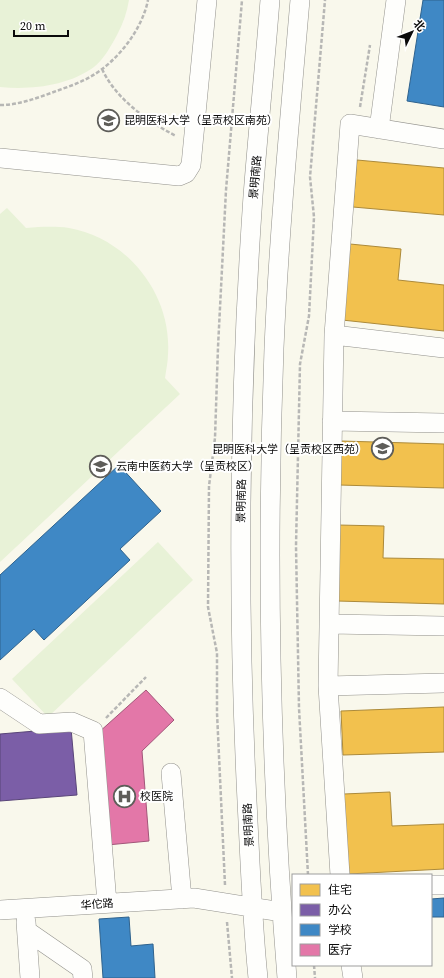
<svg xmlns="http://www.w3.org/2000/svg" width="444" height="978" font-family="'Source Serif 4','Noto Sans SC',serif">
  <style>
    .pitch { fill: #e8f2d7 }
    .homes { fill: #f2c14e; stroke: #ac8a3a }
    .offices { fill: #7b5ea7; stroke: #594578 }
    .schools { fill: #3f88c5; stroke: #2f628d }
    .health { fill: #e377a8; stroke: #a25679 }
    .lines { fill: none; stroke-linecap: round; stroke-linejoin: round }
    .minor-casing { stroke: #92918c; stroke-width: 20 }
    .path { stroke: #b7b7b5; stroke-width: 2.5; stroke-dasharray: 4 2; stroke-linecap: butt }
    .minor { stroke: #fefefc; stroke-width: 19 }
    .labels { text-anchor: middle; stroke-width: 4; stroke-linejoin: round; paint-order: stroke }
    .poi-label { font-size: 11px; fill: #0a0a0a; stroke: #fff; text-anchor: start }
    .street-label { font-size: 11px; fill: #0a0a0a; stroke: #fff }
  </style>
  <rect width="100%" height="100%" fill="#f9f8ec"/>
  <path class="pitch" d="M0 0H129C127 12 123 24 117 35 111 46 104 59 94 67 68 86 31 90 0 87Z
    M7 208 26 228C40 227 54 226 69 228 127 238 172 294 168 354 168 362 166 370 165 378L180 394 0 562V214Z
    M158 542 193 580 48 717 12 679Z"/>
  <path class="homes" d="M357 160 444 168V215L353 207Z
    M350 244 401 249 398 280 444 285V331L342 320Z
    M341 441 444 444V488L339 485Z
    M338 525 384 526 383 558 444 559V604L337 601Z
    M444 707V752L343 755 341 711Z
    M390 792 392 826 444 824V869L348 874 344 794Z"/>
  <path class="offices" d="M71 728 77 795 0 801V734Z"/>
  <path class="schools" d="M423 0H444V107L407 101Z
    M119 465 161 511 120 549 130 560 44 640 34 629 0 660V575Z
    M444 898V917H431V899Z
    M129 917 131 946 153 944 155 978H103L99 919Z"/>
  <path class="health" d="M146 690 174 720 142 751 149 841 107 845 98 733Z"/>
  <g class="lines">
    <defs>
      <path id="minor" d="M379 129 396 0
        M0 158 179 176 186 173 191 165 207 0
        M334 335 444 348
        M332 421 444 423
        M329 624 444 626
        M328 686 444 683
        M0 698 39 724 72 722 93 731 107 903
        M171 773 182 899
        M340 875 328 686 334 335 350 124 444 139
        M431 885H444
        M0 910 194 898 282 912
        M26 922 30 978
        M27 931 82 969 83 978
        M351 965 353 978
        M258 978C252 919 250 860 247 801 237 600 239 398 253 196 258 131 265 65 270 0
        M287 978C270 769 266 558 274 348 279 232 290 116 300 0"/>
    </defs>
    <use href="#minor" class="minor-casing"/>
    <path class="path" d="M102 69C116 99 147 121 176 136
      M0 105C18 105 34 99 51 93 64 88 78 84 90 77 117 62 142 30 148 0
      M360 107 370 45
      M106 718 146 677
      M308 875 299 708 296 546 300 364 309 316 314 217 310 177 325 0
      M225 885 217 713V653L208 607 209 486 215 438 218 347 226 190 242 0
      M227 922 232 978
      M314 965 315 978"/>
    <use href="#minor" class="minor"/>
  </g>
  <defs>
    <symbol id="university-ring" viewBox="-11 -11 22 22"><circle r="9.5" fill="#fff" stroke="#5e5d59" stroke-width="1.5"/><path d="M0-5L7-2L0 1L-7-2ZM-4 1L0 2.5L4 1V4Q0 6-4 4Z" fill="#5e5d59"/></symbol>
    <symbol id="hospital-ring" viewBox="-11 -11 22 22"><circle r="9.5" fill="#fff" stroke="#5e5d59" stroke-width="1.5"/><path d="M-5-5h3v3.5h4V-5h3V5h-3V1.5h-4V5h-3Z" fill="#5e5d59"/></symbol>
  </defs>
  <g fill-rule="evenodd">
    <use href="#university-ring" x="96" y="108" width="25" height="25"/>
    <use href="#university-ring" x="370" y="436" width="25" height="25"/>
    <use href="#university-ring" x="88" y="454" width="25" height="25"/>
    <use href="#hospital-ring" x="112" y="784" width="25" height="25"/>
  </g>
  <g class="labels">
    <g class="poi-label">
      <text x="124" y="124">昆明医科大学（呈贡校区南苑）</text>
      <text x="366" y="453" text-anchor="end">昆明医科大学（呈贡校区西苑）</text>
      <text x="116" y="470">云南中医药大学（呈贡校区）</text>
      <text x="140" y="800">校医院</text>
    </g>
    <g class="street-label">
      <text transform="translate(255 177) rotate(-85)" y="4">景明南路</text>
      <text transform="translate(241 501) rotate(-89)" y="4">景明南路</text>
      <text transform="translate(248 825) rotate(-93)" y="4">景明南路</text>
      <text transform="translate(97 904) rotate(-4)" y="4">华佗路</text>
    </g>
  </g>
  <rect x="292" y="874" width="140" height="92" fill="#ffffff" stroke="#9d9d9d"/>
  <rect x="300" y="884" width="20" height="12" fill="#f2c14e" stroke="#9d9d9d"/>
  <text x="328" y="894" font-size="12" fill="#0a0a0a">住宅</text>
  <rect x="300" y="904" width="20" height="12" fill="#7b5ea7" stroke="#9d9d9d"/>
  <text x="328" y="914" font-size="12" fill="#0a0a0a">办公</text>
  <rect x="300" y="924" width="20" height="12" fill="#3f88c5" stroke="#9d9d9d"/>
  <text x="328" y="934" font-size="12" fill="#0a0a0a">学校</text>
  <rect x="300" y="944" width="20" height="12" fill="#e377a8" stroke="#9d9d9d"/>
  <text x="328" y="954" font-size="12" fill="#0a0a0a">医疗</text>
  <g transform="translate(412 32) rotate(47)" stroke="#ffffff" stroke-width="3" paint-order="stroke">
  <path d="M0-3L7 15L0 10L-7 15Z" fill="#0a0a0a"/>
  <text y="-6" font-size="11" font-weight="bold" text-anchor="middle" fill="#0a0a0a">北</text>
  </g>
  <path d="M14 30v6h54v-6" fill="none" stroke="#0a0a0a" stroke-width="2"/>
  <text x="20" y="30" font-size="12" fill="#0a0a0a" stroke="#ffffff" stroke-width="3" paint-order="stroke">20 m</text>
</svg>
